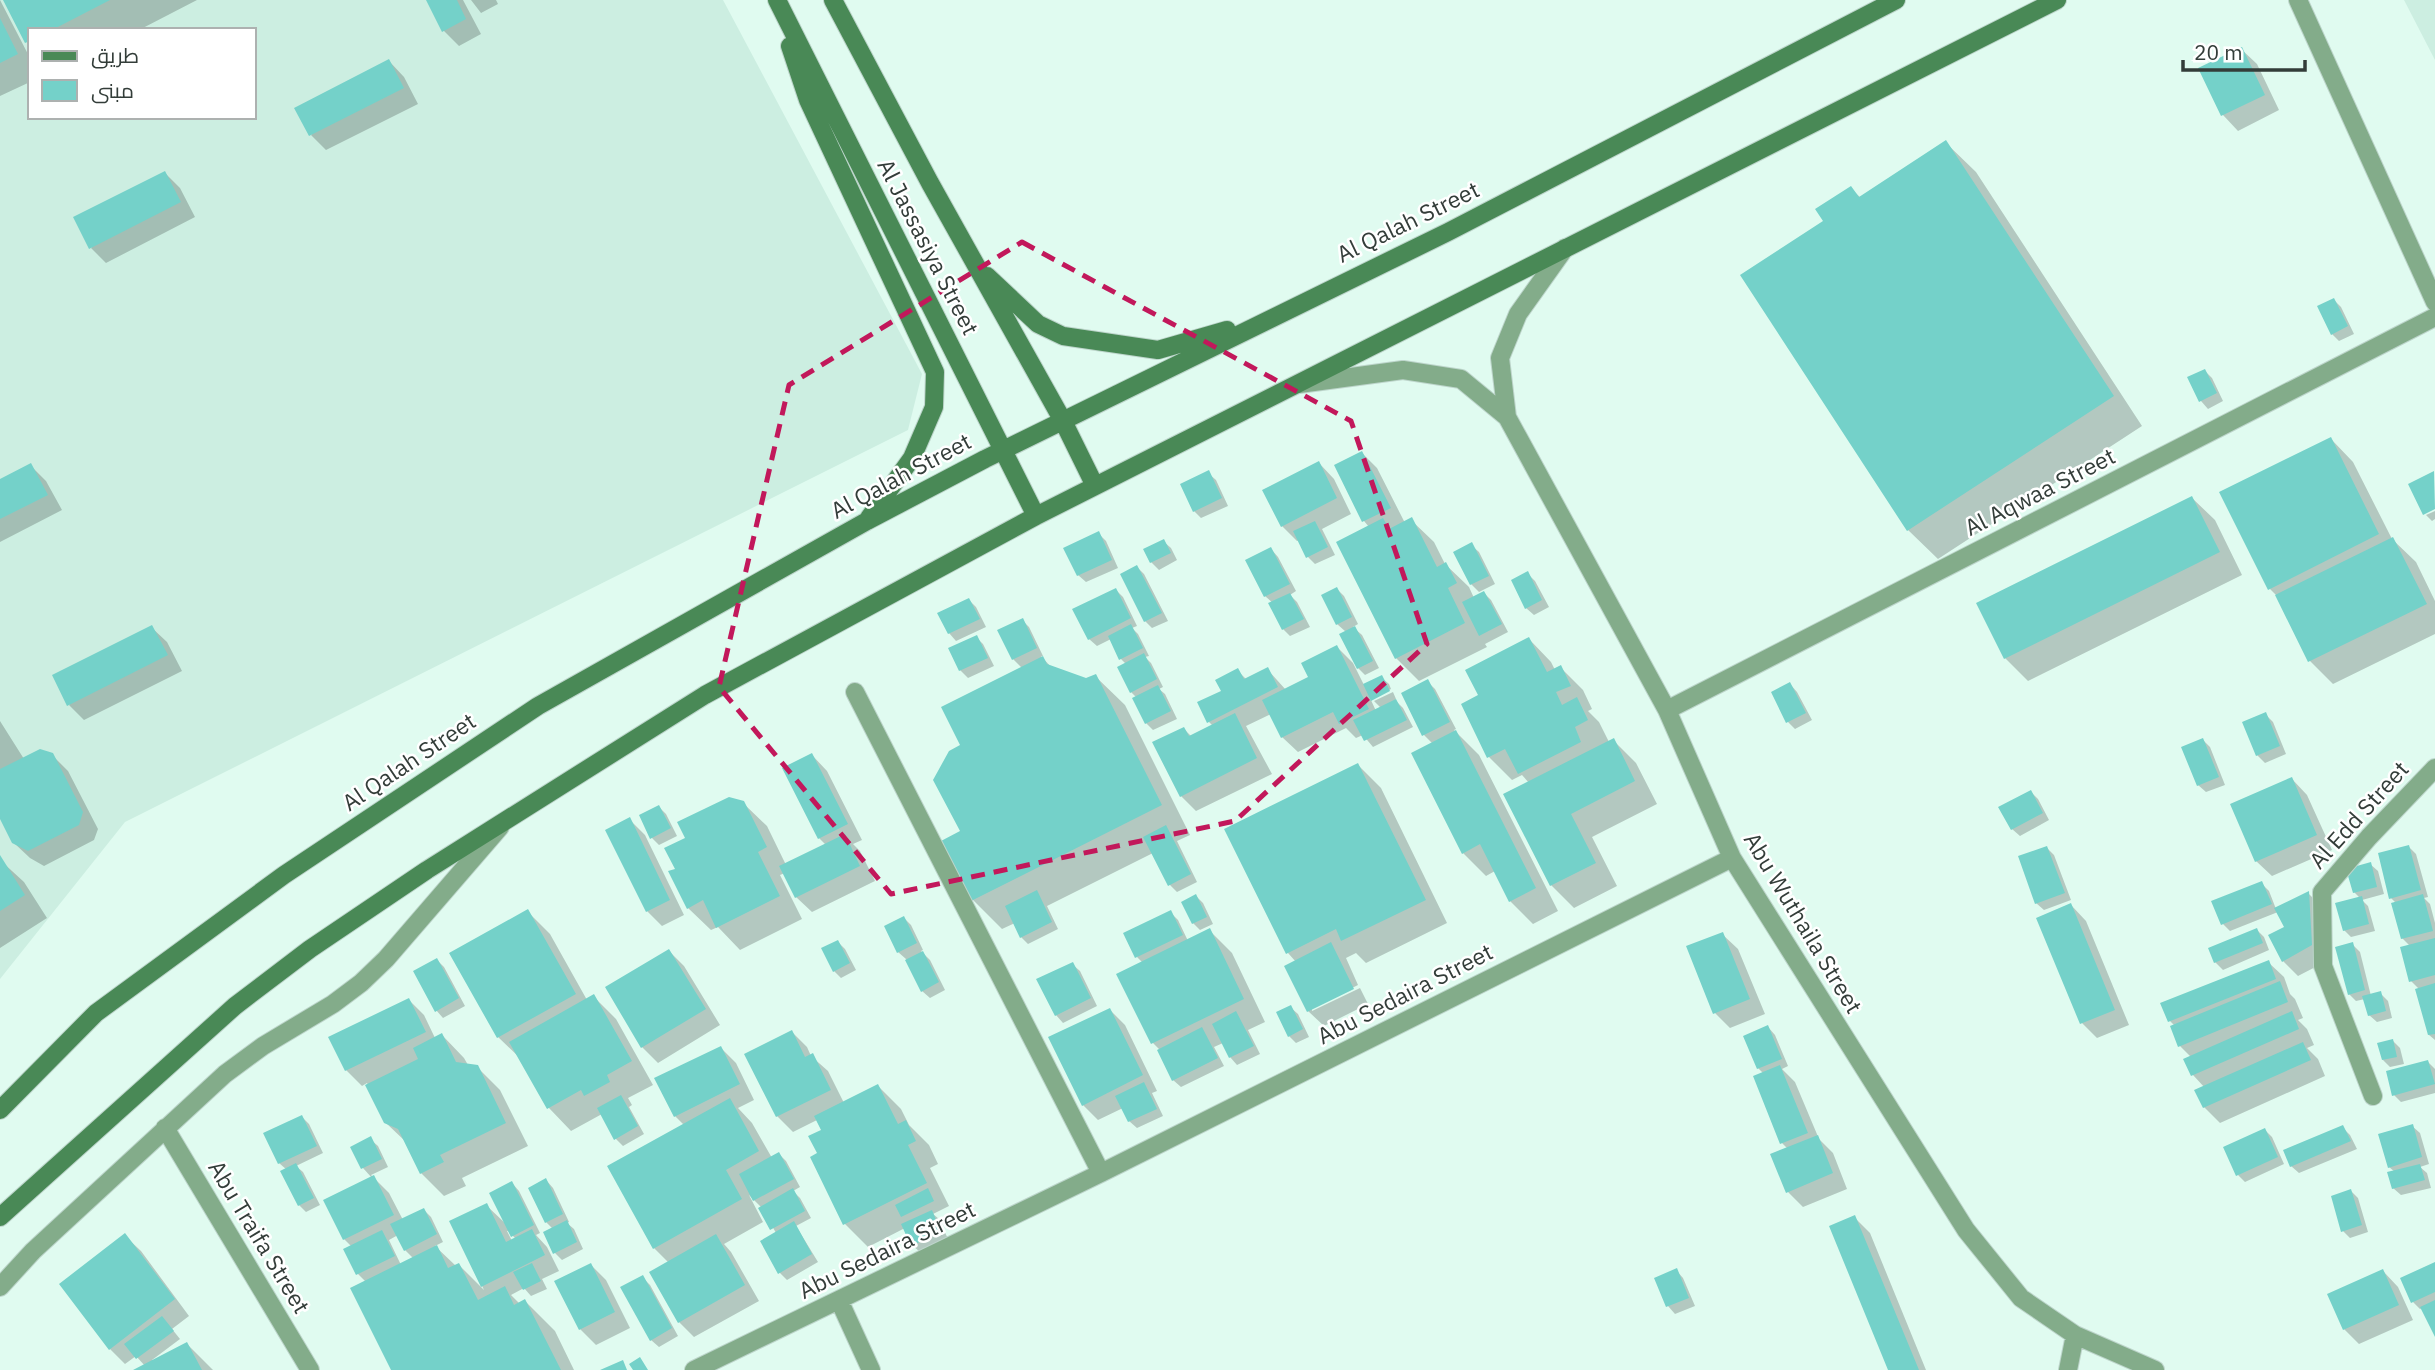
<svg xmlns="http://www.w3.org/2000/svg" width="2435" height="1370" font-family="'IBM Plex Sans',Cairo,sans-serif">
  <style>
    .built { fill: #cceee1; fill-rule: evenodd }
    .shadow { fill: #0003; fill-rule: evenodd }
    .building { fill: #74d1c9 }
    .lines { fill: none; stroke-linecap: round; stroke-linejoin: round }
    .lane-casing { stroke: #bdd5cb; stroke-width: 20 }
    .street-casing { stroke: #bdd5cb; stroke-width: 20 }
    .secondary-casing { stroke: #bdd5cb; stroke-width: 20 }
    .lane { stroke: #83ac8a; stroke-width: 18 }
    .street { stroke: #83ac8a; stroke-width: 18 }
    .secondary { stroke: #498956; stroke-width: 18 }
    .marked { fill: none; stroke: #c2185b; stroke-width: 5; stroke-dasharray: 14 9; stroke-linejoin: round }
    .labels { text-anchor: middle; stroke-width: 5; stroke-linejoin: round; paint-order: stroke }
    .street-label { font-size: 23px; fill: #333d39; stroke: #fff }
  </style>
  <rect width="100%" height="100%" fill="#e0fbf0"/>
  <path class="built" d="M0 0H723L922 374 908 430 125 822 0 979ZM30 30H254V117H30Z
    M2404 0H2435V60Z"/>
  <path class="shadow" d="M0 0 30 58V82L0 96Z
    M5 0H197L139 30H30V45Z
    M428 0H463L481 34 459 46 443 30Z
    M471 0H496L498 4 481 13Z
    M2241 49 2257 64 2279 110 2238 131 2223 115 2200 69Z
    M389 61 404 77 418 104 326 150 311 135Z
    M1946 143 1976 172 2142 426 1938 559 1908 530 1825 221 1850 188 1861 198Z
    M165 173 180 188 195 217 106 263 91 248Z
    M2334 300 2341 307 2354 334 2339 341 2332 334Z
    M2205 371 2212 378 2223 401 2208 409 2201 401 2189 378Z
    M2331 439 2353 462 2392 539 2416 562 2435 601V634L2333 684 2310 661 2278 597 2270 589Z
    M1362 453 1377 468 1405 523 1411 520 1434 542 1445 564 1469 587 1474 598 1484 593 1491 600 1508 632 1485 644 1487 647 1419 681 1396 658 1369 527 1364 521 1336 466Z
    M1319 463 1334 479 1351 514 1322 529 1335 555 1315 564 1308 557 1300 540 1297 541 1282 526Z
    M31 466 46 481 62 510 0 542V481Z
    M1208 473 1216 480 1228 506 1201 518 1194 511Z
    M2192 498 2215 520 2242 575 2028 681 2005 658Z
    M2435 511V519L2432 521 2426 515Z
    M1098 533 1106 541 1118 568 1086 582 1078 575Z
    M1163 541 1171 548 1177 560 1159 570 1151 562Z
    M1471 545 1479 552 1495 584 1479 592 1471 584Z
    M1271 549 1278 557 1296 591 1290 595 1297 602 1310 627 1290 636 1283 629 1273 603 1265 596Z
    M1137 567 1144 574 1168 621 1152 628 1145 621Z
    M1528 574 1535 581 1549 607 1534 615 1526 608Z
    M1337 589 1344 596 1358 624 1353 627 1362 635 1379 668 1365 675 1357 667 1346 632 1337 624Z
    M1116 590 1123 597 1137 626 1132 628 1138 634 1149 656 1145 657 1151 663 1163 687 1159 689 1165 694 1177 719 1153 730 1146 723 1137 698 1131 692 1126 664 1121 659 1111 639 1097 646 1089 639Z
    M969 600 976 607 986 627 956 641 949 633Z
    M1022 620 1029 627 1043 656H1041L1052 668 1086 680 1095 676 1125 705 1190 835 1177 841 1197 882 1177 892 1170 885 1153 853 1047 906 1058 929 1028 944 1021 937 1015 923 1002 929 973 900 963 832V746L1022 668 1013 659 999 631Z
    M151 627 167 642 182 671 84 720 69 705Z
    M976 637 983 644 994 666 968 678 960 670Z
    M1529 639 1551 662 1555 670 1560 667 1583 690 1592 709 1588 711 1599 722 1609 742 1613 740 1636 763 1657 804 1592 837 1617 886 1574 908 1551 885 1506 795 1529 783 1522 775 1512 780 1489 757 1481 696Z
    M1337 647 1353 663 1364 685 1381 677 1389 684 1391 689 1373 698H1370L1376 711 1381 708 1374 701 1393 692 1396 699 1395 700 1403 708 1413 727 1373 747 1363 735 1356 738 1346 728 1298 752 1282 737 1271 714 1246 726 1272 774 1196 811 1181 796 1184 729 1191 736 1213 726 1209 722 1223 692 1237 670 1247 680 1268 670 1286 690 1311 678Z
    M1428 682 1435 689 1456 729 1454 730 1479 755 1558 911 1533 924 1510 901 1495 871 1486 876 1463 853 1433 744 1424 735Z
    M1790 684 1797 692 1812 720 1795 729 1788 722Z
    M2265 714 2273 722 2286 754 2265 763 2257 755Z
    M0 721 24 759 52 755 68 771 98 829 94 840 44 866 30 858 13 842 0 815Z
    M2203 740 2210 747 2225 785 2206 792 2198 785Z
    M812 755 827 771 862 840 853 844 860 851 875 881 812 912 796 897 785 873 780 875 802 919 740 950 718 927 711 930 688 908 677 869 687 839 743 803 767 826 786 865 826 845 819 838Z
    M1358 765 1381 788 1447 923 1366 963 1356 953 1346 958 1358 985 1312 1008V1011L1360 988 1368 1004 1324 1026 1308 1011 1296 962 1288 953Z
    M2292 779 2307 795 2332 850 2272 876 2256 861Z
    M2031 792 2038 799 2049 820 2020 836 2012 829Z
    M659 807 666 814 677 836 659 845 652 838Z
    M630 820 645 835 684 915 662 926 647 911Z
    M2409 847 2416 854 2428 897 2424 898 2430 904 2435 923V1040L2429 1035 2419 989 2411 981 2410 946 2402 938 2396 903 2391 898Z
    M2047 848 2054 855 2071 900 2044 910 2036 903Z
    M0 860 24 882 47 918 0 948Z
    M2370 864 2378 871 2384 894 2362 900 2368 906 2375 931 2351 937 2344 930 2360 898 2354 892Z
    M2261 883 2269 891 2276 909 2308 893 2323 908 2327 961 2298 976 2283 961 2286 927 2278 912 2230 931 2223 924Z
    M1196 896 1203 903 1213 924 1200 930 1193 923Z
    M2071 905 2086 921 2129 1025 2097 1038 2082 1023Z
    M527 911 550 934 587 1000 593 996 616 1019 653 1085 628 1098 632 1105 629 1107 644 1134 623 1146 616 1139 602 1114 571 1131 549 1108 522 1060 498 1037Z
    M1170 912 1178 920 1188 941 1209 930 1232 953 1265 1022 1248 1030 1260 1054 1237 1065 1230 1057 1223 1043 1214 1047 1224 1066 1181 1087 1173 1080 1160 1050 1153 1043 1119 975 1143 963 1137 957Z
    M904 918 911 925 923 950 921 951 930 960 945 990 930 998 922 991 906 959 898 952Z
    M2257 930 2264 937 2269 950 2223 970 2215 962Z
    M1722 934 1738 949 1765 1014 1730 1028 1715 1013Z
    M838 942 845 949 856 970 841 978 834 971Z
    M2352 944 2360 952 2371 996 2380 993 2388 1001 2392 1018 2377 1022 2369 1015 2365 999 2356 1001 2349 994Z
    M669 951 684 966 720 1025 658 1063 642 1047 607 988Z
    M437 960 444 967 465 1006 443 1018 436 1010Z
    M2268 962 2284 977 2290 994 2295 999 2303 1018 2298 1020 2307 1029 2314 1045 2307 1048 2318 1059 2325 1076 2220 1123 2204 1107 2205 1088 2193 1075 2186 1060 2191 1057 2180 1046 2175 1026 2170 1021Z
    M1072 964 1080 971 1097 1006 1063 1023 1056 1015Z
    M409 1000 424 1015 435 1038 442 1035 464 1058 468 1065 477 1067 500 1090 528 1146 462 1178 466 1186 444 1196 421 1173 406 1142 385 1122 367 1083 362 1086 346 1070Z
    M1290 1007 1298 1014 1309 1037 1296 1043 1289 1036Z
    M1110 1010 1125 1025 1157 1091 1152 1093 1163 1116 1137 1128 1129 1121 1123 1108 1098 1120 1083 1105Z
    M1768 1027 1775 1035 1788 1066 1782 1069 1795 1082 1819 1139 1833 1153 1847 1189 1803 1207 1788 1192V1149L1782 1143 1764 1074 1758 1068Z
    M792 1032 807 1047 811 1056 828 1071 844 1103 878 1086 901 1109 909 1125 929 1145 938 1164 930 1168 949 1206 933 1214 939 1219 948 1239 920 1252 912 1245 905 1228 868 1247 845 1224 819 1154 823 1131 817 1120 793 1132 777 1116 746 1055Z
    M2392 1040 2400 1048 2404 1064 2390 1067 2383 1060Z
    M721 1048 736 1063 754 1100 738 1108 752 1123 772 1158 779 1154 786 1161 800 1187 793 1191 800 1198 811 1218 796 1226 818 1262 787 1280 780 1273 776 1233 762 1208 749 1195 763 1222 724 1244 731 1252 759 1301 694 1337 679 1322 669 1263 654 1248 684 1125 675 1116Z
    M2427 1061 2435 1069V1093L2401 1102 2394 1095Z
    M302 1117 309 1124 323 1153 296 1166 303 1172 320 1205 306 1212 299 1205 287 1170 279 1163Z
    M2412 1126 2420 1133 2429 1164 2420 1167 2427 1173 2431 1188 2401 1195 2393 1188 2395 1172 2389 1167Z
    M2343 1128 2350 1135 2357 1149 2299 1173 2291 1166Z
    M2265 1130 2272 1137 2284 1164 2245 1182 2238 1175Z
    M370 1139 378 1146 388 1167 371 1175 389 1193 403 1220 424 1210 431 1217 443 1242 435 1246 456 1266 459 1265 484 1290 451 1222 486 1205 506 1224 512 1183 519 1191 540 1233 536 1235 547 1247 559 1271 542 1279 547 1289 531 1296 524 1288 511 1295 520 1304 525 1301 555 1331 574 1370H393L366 1282 358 1274 352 1247 344 1239 372 1178 363 1168 352 1147ZM507 1231H508L516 1239 512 1241ZM398 1235 405 1250 414 1259 401 1265 389 1240Z
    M546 1180 553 1188 569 1222 567 1223 574 1229 583 1249 562 1260 555 1253 553 1229 546 1222Z
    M2351 1191 2358 1198 2368 1232 2350 1238 2343 1231Z
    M1854 1217 1870 1233 1926 1370H1890Z
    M125 1236 141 1251 189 1316 172 1329 180 1339 152 1360 153 1361 187 1344 213 1370H137L145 1366 136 1356 125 1364 110 1349Z
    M2435 1264V1333L2422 1308 2420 1309 2413 1302Z
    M591 1265 606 1280 630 1328 596 1345 580 1329Z
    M1676 1270 1683 1278 1695 1306 1675 1314 1668 1306Z
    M2383 1271 2398 1287 2413 1320 2359 1344 2344 1329Z
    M642 1277 650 1285 678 1336 659 1347 651 1340Z"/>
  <path class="building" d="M3 0H110L52 30H30V41L25 43Z
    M426 0H457L466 19 442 32Z
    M0 18 18 54 0 63Z
    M2242 47 2265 95 2221 116 2198 68Z
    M389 59 404 88 309 136 294 108Z
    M1946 140 2114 396 1907 531 1740 275 1823 221 1815 209 1851 186 1859 197Z
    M165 171 181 202 89 249 73 217Z
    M2334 298 2348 326 2331 335 2317 306Z
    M2205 369 2217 393 2199 402 2187 377Z
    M2331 437 2379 534 2268 590 2219 492Z
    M1362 451 1391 508 1362 522 1334 465Z
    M1319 461 1337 498 1281 527 1262 490Z
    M31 463 48 495 0 519V479Z
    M1209 470 1222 498 1193 512 1180 484Z
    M2434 471 2435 509 2423 515 2408 484Z
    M2192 496 2220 552 2004 659 1976 603Z
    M1412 517 1437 567 1446 562 1457 583 1448 588 1465 623 1395 659 1336 542 1383 518 1389 529Z
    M1315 521 1328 547 1306 558 1293 531Z
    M1099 531 1112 560 1077 576 1063 548Z
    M2393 537 2427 604 2308 662 2275 595Z
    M1164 539 1171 553 1150 563 1143 549Z
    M1472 542 1489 576 1470 585 1453 552Z
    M1271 547 1290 584 1264 597 1245 560Z
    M1137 565 1162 613 1144 622 1120 574Z
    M1528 571 1542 600 1525 609 1511 580Z
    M1337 587 1352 617 1336 625 1321 595Z
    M1116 588 1131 618 1088 640 1072 609Z
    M1484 591 1502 624 1479 636 1462 602Z
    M1290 593 1304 619 1282 630 1268 603Z
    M969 598 980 619 948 634 937 613Z
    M1023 618 1037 648 1012 660 997 630Z
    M1131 624 1143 648 1119 660 1108 636Z
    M152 625 168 655 67 706 52 675Z
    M1355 626 1373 661 1357 669 1339 634Z
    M977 635 988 658 959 671 948 648Z
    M1529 637 1547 672 1561 665 1571 686 1556 692 1562 705 1577 697 1588 720 1575 727 1581 742 1518 774 1505 749 1487 758 1461 704 1478 695 1465 670Z
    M1337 645 1369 709 1339 724 1333 712 1281 738 1262 700 1308 677 1301 663Z
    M1144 653 1157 679 1130 693 1117 667Z
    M1043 656 1047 664 1086 678 1096 674 1162 805 971 901 941 841 960 831 933 780 949 751 960 745 941 707Z
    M1268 667 1278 687 1207 723 1197 702 1221 691 1215 680 1238 668 1244 679Z
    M1382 675 1390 691 1371 701 1363 684Z
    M1428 679 1450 722 1422 736 1401 693Z
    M1790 682 1806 713 1786 723 1771 692Z
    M1158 685 1171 711 1145 724 1132 698Z
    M1396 699 1407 720 1364 741 1353 720Z
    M2266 712 2280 746 2256 756 2242 722Z
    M1235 713 1257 758 1180 797 1152 742 1184 727 1189 736Z
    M1456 730 1536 888 1509 902 1480 844 1462 854 1411 753Z
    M1614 738 1635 781 1571 814 1596 863 1550 886 1503 794Z
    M2203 738 2219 777 2197 786 2181 747Z
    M40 749 53 753 83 812 79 825 28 851 12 843 0 819V769Z
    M812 753 848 824 818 839 782 768Z
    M1358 763 1426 900 1341 941 1336 929 1286 954 1224 829Z
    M2292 777 2317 835 2255 862 2230 804Z
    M2031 790 2043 813 2011 830 1998 807Z
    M729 797 744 801 767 847 758 852 780 896 716 928 703 900 687 909 668 871 675 869 664 848 685 838 677 822Z
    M659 805 671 828 650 839 639 815Z
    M630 817 670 900 646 912 605 830Z
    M1166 825 1191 874 1168 886 1143 837Z
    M845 834 860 866 795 898 779 866Z
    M2409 845 2421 890 2389 899 2378 853Z
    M2047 846 2065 893 2035 904 2018 856Z
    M0 855 25 895 0 911Z
    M2371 862 2377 887 2353 893 2346 869Z
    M2262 881 2272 904 2221 925 2211 901Z
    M1037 890 1052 922 1020 938 1005 906Z
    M2309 891 2312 945 2282 962 2268 935 2284 927 2274 908Z
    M1196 894 1207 917 1192 924 1181 902Z
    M2423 894 2433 931 2401 939 2391 903Z
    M2362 896 2369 924 2343 931 2335 903Z
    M2071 903 2115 1010 2080 1024 2036 918Z
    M528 909 576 994 497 1038 449 953Z
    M1171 910 1183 935 1135 958 1123 933Z
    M904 916 917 943 897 953 884 926Z
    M1210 928 1244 999 1151 1044 1116 974Z
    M2257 928 2263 943 2214 963 2208 948Z
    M1723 932 1750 999 1713 1014 1686 946Z
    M2435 938V975L2409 982 2400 947Z
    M838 940 850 963 833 972 821 948Z
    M1331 942 1354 989 1307 1012 1284 966Z
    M2353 942 2365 990 2348 995 2335 947Z
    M669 949 706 1009 641 1048 605 987Z
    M923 951 939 982 921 992 905 960Z
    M437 958 459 998 435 1012 413 971Z
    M2269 960 2276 979 2168 1022 2160 1003Z
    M1073 962 1091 998 1055 1016 1036 979Z
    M2280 981 2288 1002 2178 1047 2170 1026Z
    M2435 983V1034L2428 1035 2415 989Z
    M2381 991 2386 1011 2368 1016 2362 996Z
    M594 994 632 1061 607 1075 610 1082 584 1096 581 1090 547 1109 509 1042Z
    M409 998 426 1032 345 1071 328 1037Z
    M1291 1005 1303 1029 1288 1037 1276 1012Z
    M1110 1008 1143 1075 1082 1106 1048 1037Z
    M1236 1011 1254 1046 1229 1058 1212 1024Z
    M2292 1011 2299 1029 2191 1076 2183 1059Z
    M1768 1025 1782 1059 1757 1069 1743 1036Z
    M1202 1027 1218 1058 1172 1081 1157 1050Z
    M792 1030 805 1057 813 1053 831 1090 776 1117 744 1054Z
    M442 1033 456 1062 478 1065 506 1123 440 1155 444 1162 420 1174 398 1129 384 1123 365 1085 418 1059 413 1048Z
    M2393 1039 2397 1057 2382 1060 2377 1043Z
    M2303 1042 2311 1060 2203 1108 2194 1090Z
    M721 1046 740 1084 674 1117 654 1078Z
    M2428 1060 2435 1084 2392 1096 2386 1071Z
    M1780 1065 1808 1133 1780 1144 1753 1076Z
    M1144 1082 1157 1109 1128 1122 1115 1096Z
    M878 1084 898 1124 906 1120 916 1141 908 1145 927 1183 843 1225 810 1157 817 1153 808 1136 821 1130 814 1116Z
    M621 1095 638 1126 614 1140 597 1108Z
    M730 1098 759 1151 726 1170 742 1199 653 1249 607 1166Z
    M302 1115 317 1146 278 1164 263 1133Z
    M2413 1124 2422 1157 2388 1168 2378 1134Z
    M2343 1125 2351 1141 2290 1167 2283 1150Z
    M2265 1128 2278 1157 2236 1176 2223 1147Z
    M1818 1135 1833 1173 1786 1193 1770 1154Z
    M371 1136 382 1159 361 1169 350 1147Z
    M779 1152 794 1179 753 1201 739 1174Z
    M296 1163 314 1198 298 1206 280 1171Z
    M2420 1164 2425 1180 2392 1189 2387 1172Z
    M374 1175 394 1215 343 1240 323 1200Z
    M546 1178 563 1214 545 1223 528 1188Z
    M512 1181 534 1225 511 1237 489 1193Z
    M793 1188 805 1211 770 1230 758 1208Z
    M928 1188 934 1201 901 1217 895 1205Z
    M2351 1189 2362 1225 2341 1232 2331 1196Z
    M487 1203 506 1242 532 1229 545 1255 481 1287 449 1221Z
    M424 1208 437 1234 404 1251 390 1224Z
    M932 1210 941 1232 911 1246 901 1224Z
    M1855 1215 1919 1370H1888L1829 1226Z
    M567 1220 577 1242 553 1254 543 1232Z
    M794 1221 812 1254 778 1274 760 1241Z
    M382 1230 395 1256 356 1275 343 1249Z
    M125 1233 175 1299 109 1350 59 1284Z
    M716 1234 745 1285 678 1323 649 1272Z
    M437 1245 448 1268 459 1263 478 1300 505 1286 514 1305 525 1299 561 1370H391L350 1288Z
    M2435 1262V1292L2411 1303 2400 1278Z
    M532 1263 541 1281 523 1290 513 1272Z
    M591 1263 615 1312 579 1330 554 1281Z
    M1677 1268 1689 1298 1666 1307 1654 1278Z
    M2383 1269 2399 1305 2343 1330 2327 1294Z
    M643 1275 672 1328 650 1341 620 1287Z
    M2435 1300V1337L2420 1307Z
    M162 1316 174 1331 136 1359 124 1344Z
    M187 1342 202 1370H133Z
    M640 1357 648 1370H633L629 1364Z
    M623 1360 627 1370H600Z"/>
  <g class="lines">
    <defs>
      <path id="lane" d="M2298 0 2435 302"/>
      <path id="street" d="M1565 248 1518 314 1500 358 1507 417 1667 710 1732 858 1966 1230 2021 1298 2075 1335 2155 1370
        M1299 384 1403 370 1461 379 1507 417
        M855 692 1101 1173
        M1667 710 2435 317
        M2373 1096 2323 966 2322 892 2369 837 2435 768
        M165 1128 310 1370
        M0 1287 33 1251 225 1074 263 1046 333 1004 361 983 386 959 500 827
        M839 1300 871 1370
        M694 1370 1101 1173 1732 858
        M2068 1370 2075 1335"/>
      <path id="secondary" d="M777 0 1036 516
        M833 0 930 183 1063 421 1095 486
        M790 46 808 100 935 372 934 407 912 458 869 518
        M987 276 1038 324 1063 336 1158 350 1227 330
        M0 1110 96 1013 284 875 538 706 867 521 985 459 1448 232 1896 0
        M0 1217 235 1006 310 949 427 870 705 695 1036 516 2057 0"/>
    </defs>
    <use href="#lane" class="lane-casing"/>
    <use href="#street" class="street-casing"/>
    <use href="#secondary" class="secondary-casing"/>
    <use href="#lane" class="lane"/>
    <use href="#street" class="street"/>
    <use href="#secondary" class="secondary"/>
  </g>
  <path class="marked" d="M1022 242 1351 421 1427 644 1235 821 891 894 719 687 789 385Z"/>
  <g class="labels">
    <g class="street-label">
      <text transform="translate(1408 222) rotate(-26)" y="8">Al Qalah Street</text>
      <text transform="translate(928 247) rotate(63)" y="8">Al Jassasiya Street</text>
      <text transform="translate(901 476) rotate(-28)" y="8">Al Qalah Street</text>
      <text transform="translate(2040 492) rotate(-27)" y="8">Al Aqwaa Street</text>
      <text transform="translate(409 762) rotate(-34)" y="8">Al Qalah Street</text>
      <text transform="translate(2359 815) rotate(-48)" y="8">Al Edd Street</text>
      <text transform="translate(1803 923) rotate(59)" y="8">Abu Wuthaila Street</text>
      <text transform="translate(1405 994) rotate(-27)" y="8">Abu Sedaira Street</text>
      <text transform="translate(259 1237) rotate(59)" y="8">Abu Traifa Street</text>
      <text transform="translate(887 1250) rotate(-26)" y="8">Abu Sedaira Street</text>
    </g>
  </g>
  <rect x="28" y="28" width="228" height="91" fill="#ffffff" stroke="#adb1b0" stroke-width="2"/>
  <rect x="42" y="51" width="35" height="10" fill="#498956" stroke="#adb1b0" stroke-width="2"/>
  <text x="91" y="63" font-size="21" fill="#333d39">طريق</text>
  <rect x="42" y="80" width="35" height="21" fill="#74d1c9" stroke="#adb1b0" stroke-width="2"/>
  <text x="91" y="98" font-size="21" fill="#333d39">مبنى</text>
  <path d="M2183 60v10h122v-10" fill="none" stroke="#333d39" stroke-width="3.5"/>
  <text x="2194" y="60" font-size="21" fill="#333d39" stroke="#ffffff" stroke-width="5" paint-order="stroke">20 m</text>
</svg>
